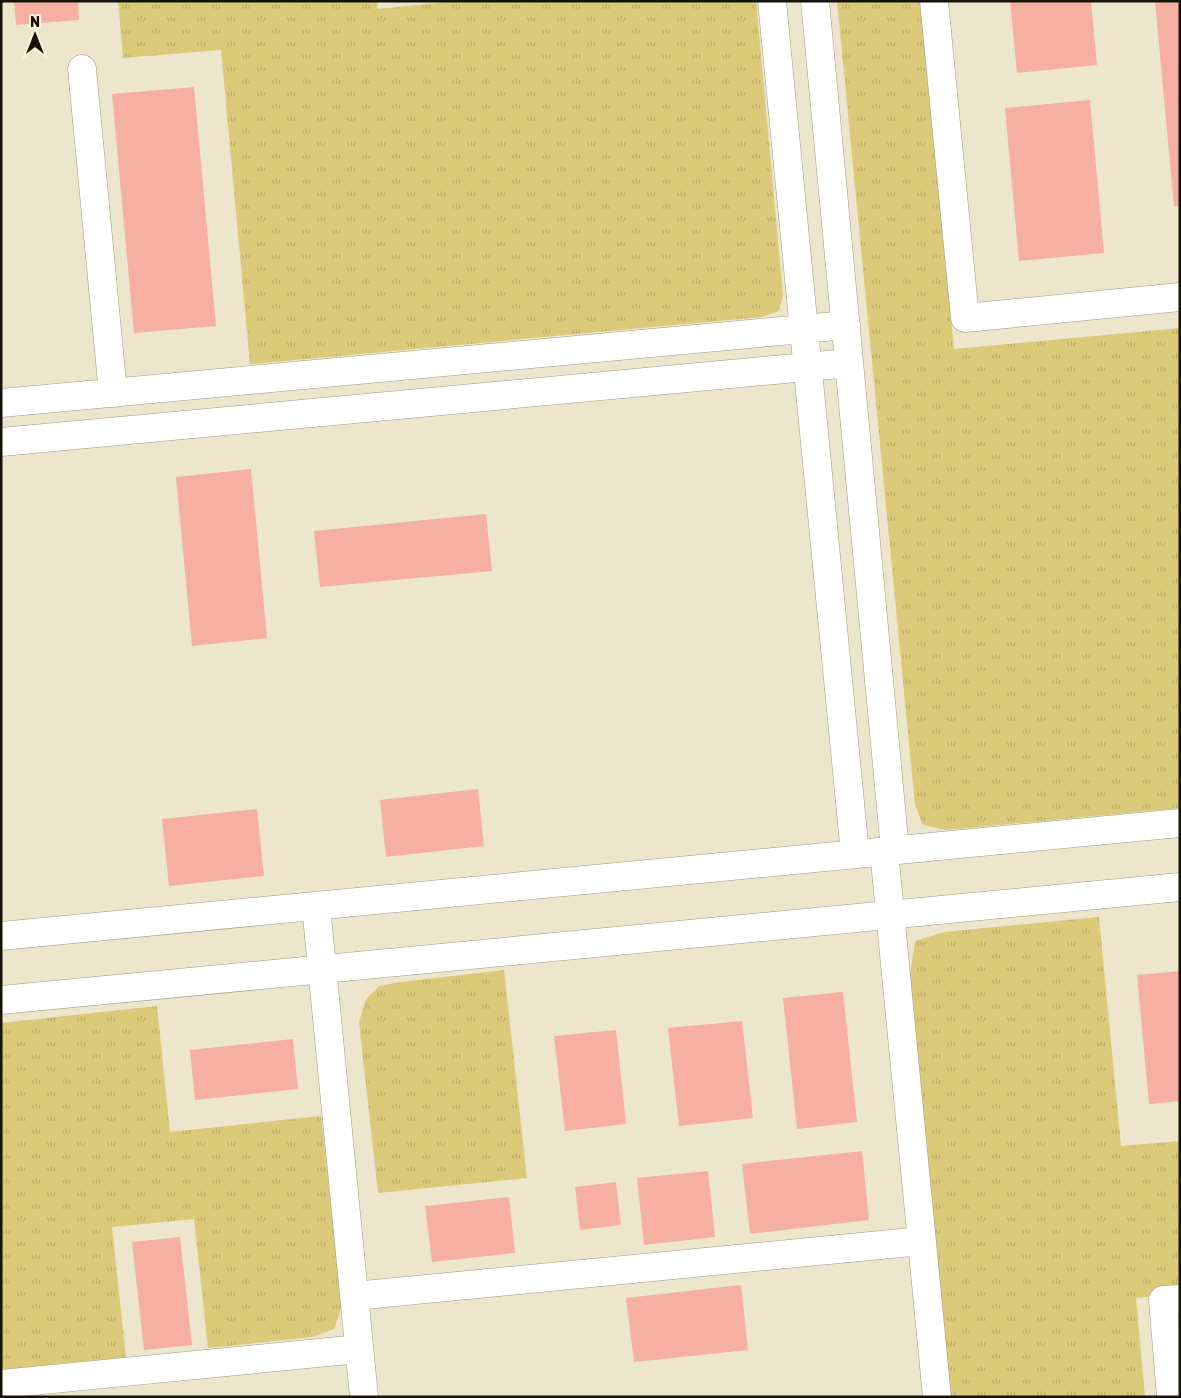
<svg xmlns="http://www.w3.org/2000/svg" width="1181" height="1398" font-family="Rubik,sans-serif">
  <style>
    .grass { fill: url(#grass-tufts) }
    .building { fill: #f6b0a2 }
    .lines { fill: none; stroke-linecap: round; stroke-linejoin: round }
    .minor-casing { stroke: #9e9981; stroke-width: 29 }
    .minor { stroke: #fff; stroke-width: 28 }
  </style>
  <defs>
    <pattern id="grass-tufts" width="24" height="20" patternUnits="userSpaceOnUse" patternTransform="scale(1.25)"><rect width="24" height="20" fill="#dbca79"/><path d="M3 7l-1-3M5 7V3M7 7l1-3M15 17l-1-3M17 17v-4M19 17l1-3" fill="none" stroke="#bbad67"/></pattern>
  </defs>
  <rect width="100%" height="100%" fill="#ece6cd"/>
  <path class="grass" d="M118 1H377L378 9 457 1H756L783 295 779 311 762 317 250 364 221 50 123 58Z
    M837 1H920L954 349 1180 328V808L946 830 923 825 915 805Z
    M1099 917 1121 1146 1180 1141V1294L1136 1298 1145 1397H951L910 975 915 941 944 932Z
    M504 970 527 1178 378 1193 359 1022 366 999 379 986 401 982Z
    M157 1006 170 1132 321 1116 342 1306 334 1329 312 1337 208 1348 194 1219 112 1227 126 1357 1 1370V1023Z"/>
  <path class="building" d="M14 1H78L79 20 16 25Z
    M1010 1H1091L1097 65 1017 73Z
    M1155 1H1180V206H1174Z
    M194 87 216 326 134 333 112 94Z
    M1090 100 1104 253 1019 261 1005 108Z
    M251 469 267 638 192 646 176 477Z
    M486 514 492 571 320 587 314 531Z
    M478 789 484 846 386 857 380 800Z
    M257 809 264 876 169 886 162 819Z
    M1180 971V1101L1149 1104 1137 975Z
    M843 992 857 1122 797 1129 783 998Z
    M742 1021 753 1118 679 1126 668 1028Z
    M616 1030 626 1124 565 1131 554 1036Z
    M293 1039 298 1089 195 1100 190 1050Z
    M862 1151 869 1220 750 1234 742 1164Z
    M708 1171 715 1237 644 1245 637 1178Z
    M616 1182 621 1225 580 1230 575 1187Z
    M509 1197 515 1253 432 1262 425 1206Z
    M180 1237 192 1345 144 1350 132 1242Z
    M741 1285 748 1350 634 1362 626 1298Z"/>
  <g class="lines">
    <defs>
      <path id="minor" d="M772 1 855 854
        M815 1 895 850
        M934 1 965 318 1180 297
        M82 69 113 393
        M1 403 846 325
        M1 442 849 363
        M884 851 937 1397
        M316 906 364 1397
        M1 936 1180 823
        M1 1000 1180 887
        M354 1296 922 1241
        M1 1384 359 1349
        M1171 1397 1163 1300 1180 1299"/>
    </defs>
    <use href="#minor" class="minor-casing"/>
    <use href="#minor" class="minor"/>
  </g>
  <rect width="1181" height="1398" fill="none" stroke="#15130a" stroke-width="5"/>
  <g transform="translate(35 35)" stroke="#f9f4da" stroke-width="4" paint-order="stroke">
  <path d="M0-4L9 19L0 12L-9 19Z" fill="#15130a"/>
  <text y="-8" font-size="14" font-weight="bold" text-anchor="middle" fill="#15130a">N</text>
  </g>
</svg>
